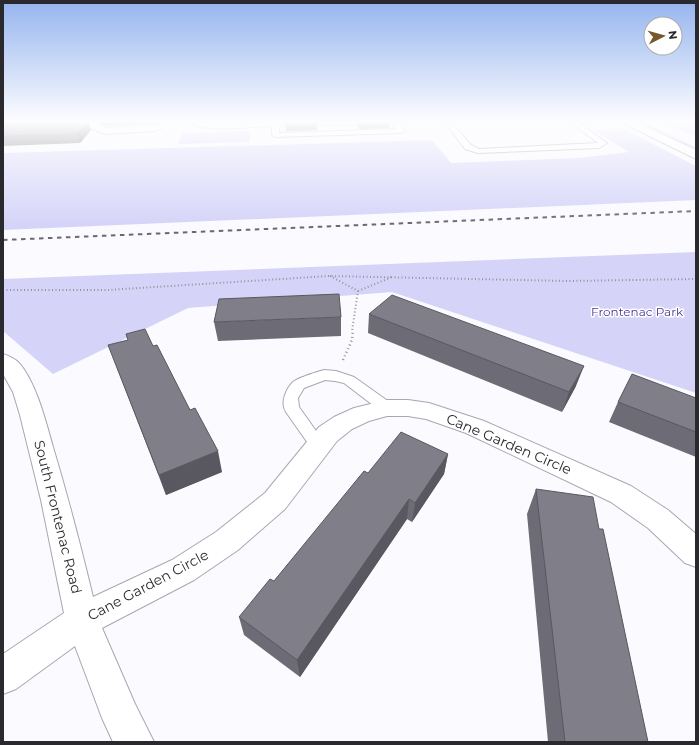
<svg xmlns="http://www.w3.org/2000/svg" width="699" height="745" font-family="Montserrat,sans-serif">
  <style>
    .green { fill: #d5d4f8 }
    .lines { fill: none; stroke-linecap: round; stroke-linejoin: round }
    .lane-casing { stroke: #a7a7b2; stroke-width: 2 }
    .street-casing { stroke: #a7a7b2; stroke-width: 2 }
    .primary-casing { stroke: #a7a7b2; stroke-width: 2 }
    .path-far1 { stroke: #939398; stroke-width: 2; stroke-dasharray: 1 2.5; stroke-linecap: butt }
    .path { stroke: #939398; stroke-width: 2.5; stroke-dasharray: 1 3; stroke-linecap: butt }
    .lane { fill: #fff; fill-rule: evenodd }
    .street { fill: #fff; fill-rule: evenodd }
    .primary { fill: #fff; fill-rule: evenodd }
    .rail { stroke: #6a6a6e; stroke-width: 2; stroke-dasharray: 4.5 4.5; stroke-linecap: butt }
    .wall { fill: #6d6c76 }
    .shaded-wall { fill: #595860 }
    .building { fill: #7f7e89; stroke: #595860 }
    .labels { text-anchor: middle; stroke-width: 3; stroke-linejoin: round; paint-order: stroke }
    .park-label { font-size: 12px; fill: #493796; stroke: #fff }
    .near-street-label { font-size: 14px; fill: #2a2a2e; stroke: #fff }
  </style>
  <rect width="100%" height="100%" fill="#fafaff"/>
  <path class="green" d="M635 121H642L696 147V151Z
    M660 121H696V137Z
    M624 129 696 166V200L3 230V153L432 140 451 163 579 158 629 152 593 130Z
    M251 131 249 142 178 144 183 133Z
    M696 252V393L392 292 188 308 53 374 3 331V279Z"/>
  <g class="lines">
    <defs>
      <path id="lane" d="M192 121 213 124 397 121 405 131 402 133 275 137 272 135V126C253 127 208 132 193 124ZM392 123 397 129 279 133V126Z
        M444 121H450L471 145 479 149 598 143 569 121H576L607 143 599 148 478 153 465 149Z
        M324 370 336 371 354 377 392 404 395 408 392 412 387 413 382 412 344 383 335 381 325 380 304 388 298 398 299 407 326 445 324 449 318 451 312 449 286 412C280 403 286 389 293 382 298 378 317 372 324 370Z"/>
      <path id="street" d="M88 121H102L98 124 106 128 156 125 161 128 156 131 105 134 88 127 64 131 3 132V126L64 125Z
        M3 354C9 356 14 358 19 363 36 382 46 422 53 447 68 497 81 547 93 597L172 560 216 532 265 493 319 427 334 417 354 408 387 400H408L429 403 484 421 631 486 668 510 696 534V567L685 563 648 528 611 502 466 433 426 419 408 416H387L369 421 352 429 337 441 285 509 238 550 194 580 102 628 135 704 154 742H113L102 718 75 646 16 689 3 694V654L64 613 41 500 20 415 13 392 3 374Z"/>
      <path id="primary" d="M622 121H634L696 150V159L623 123Z"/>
    </defs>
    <use href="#lane" class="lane-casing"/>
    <use href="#street" class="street-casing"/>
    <use href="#primary" class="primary-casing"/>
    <path class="path-far1" d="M330 276 358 291 352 331
      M3 290H107L329 276 568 281 696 279
      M358 291 392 277"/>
    <path class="path" d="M343 360 352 340 353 330"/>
    <use href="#lane" class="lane"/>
    <use href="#street" class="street"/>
    <use href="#primary" class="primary"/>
    <path class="rail" d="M3 240 696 211"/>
  </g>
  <path class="wall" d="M3 121H87L91 130 80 143 3 146Z
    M100 121H162L161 123 106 126 101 124Z
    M358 121 390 123 389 128 359 129 357 125Z
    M316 122 317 130 286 131V127Z
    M369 314 576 386 562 412 368 333Z
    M341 317V336L218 341 214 322Z
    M126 334 153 346 190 410 222 472 166 495 116 365 128 340Z
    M696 398V457L609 422 618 402Z
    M448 454 444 474 412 522 407 519 300 677 244 635 239 617 274 581 368 473Z
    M536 489 599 529 648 742H548L527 514Z"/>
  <path class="shaded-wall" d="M63 121H81L64 124Z
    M88 121 91 130 80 143 77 134Z
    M584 366 576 386 562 412 569 392Z
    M218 451 222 472 166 495 159 475Z
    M448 454 444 474 412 522 415 503Z
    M409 499 407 519 300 677 297 660Z"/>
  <path class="building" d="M80 121H88L77 134 3 136V125L61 124Z
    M358 121H388L390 123 359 124Z
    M316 122V126L286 127V123Z
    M339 294 341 317 214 322 219 299Z
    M392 295 584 366 569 392 369 314Z
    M145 329 153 346 157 345 190 410 195 408 218 451 159 475 108 345 128 340 126 334Z
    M632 374 696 398V432L618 402Z
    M401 432 448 454 415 503 409 499 297 660 239 617 270 579 274 581 364 471 368 473Z
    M536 489 593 497 599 529H603L648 742H565Z"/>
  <linearGradient id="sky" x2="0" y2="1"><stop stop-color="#95b4ee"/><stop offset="0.54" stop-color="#fdfdff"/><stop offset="1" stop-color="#fdfdff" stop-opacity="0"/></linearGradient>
  <rect width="699" height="225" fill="url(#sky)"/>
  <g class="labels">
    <g class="park-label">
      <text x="637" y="316">Frontenac Park</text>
    </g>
    <g class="near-street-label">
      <text transform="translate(509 444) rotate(23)" y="5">Cane Garden Circle</text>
      <text transform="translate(58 517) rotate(76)" y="5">South Frontenac Road</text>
      <text transform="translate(148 585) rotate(-28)" y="5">Cane Garden Circle</text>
    </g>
  </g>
  <rect width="699" height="745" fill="none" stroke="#2a2a2e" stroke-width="8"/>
  <g transform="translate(663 36) rotate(84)"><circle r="19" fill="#ffffff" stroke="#aaaaab"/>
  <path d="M0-3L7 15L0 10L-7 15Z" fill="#75592c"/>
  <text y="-6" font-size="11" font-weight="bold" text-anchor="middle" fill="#2a2a2e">N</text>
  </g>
</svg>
